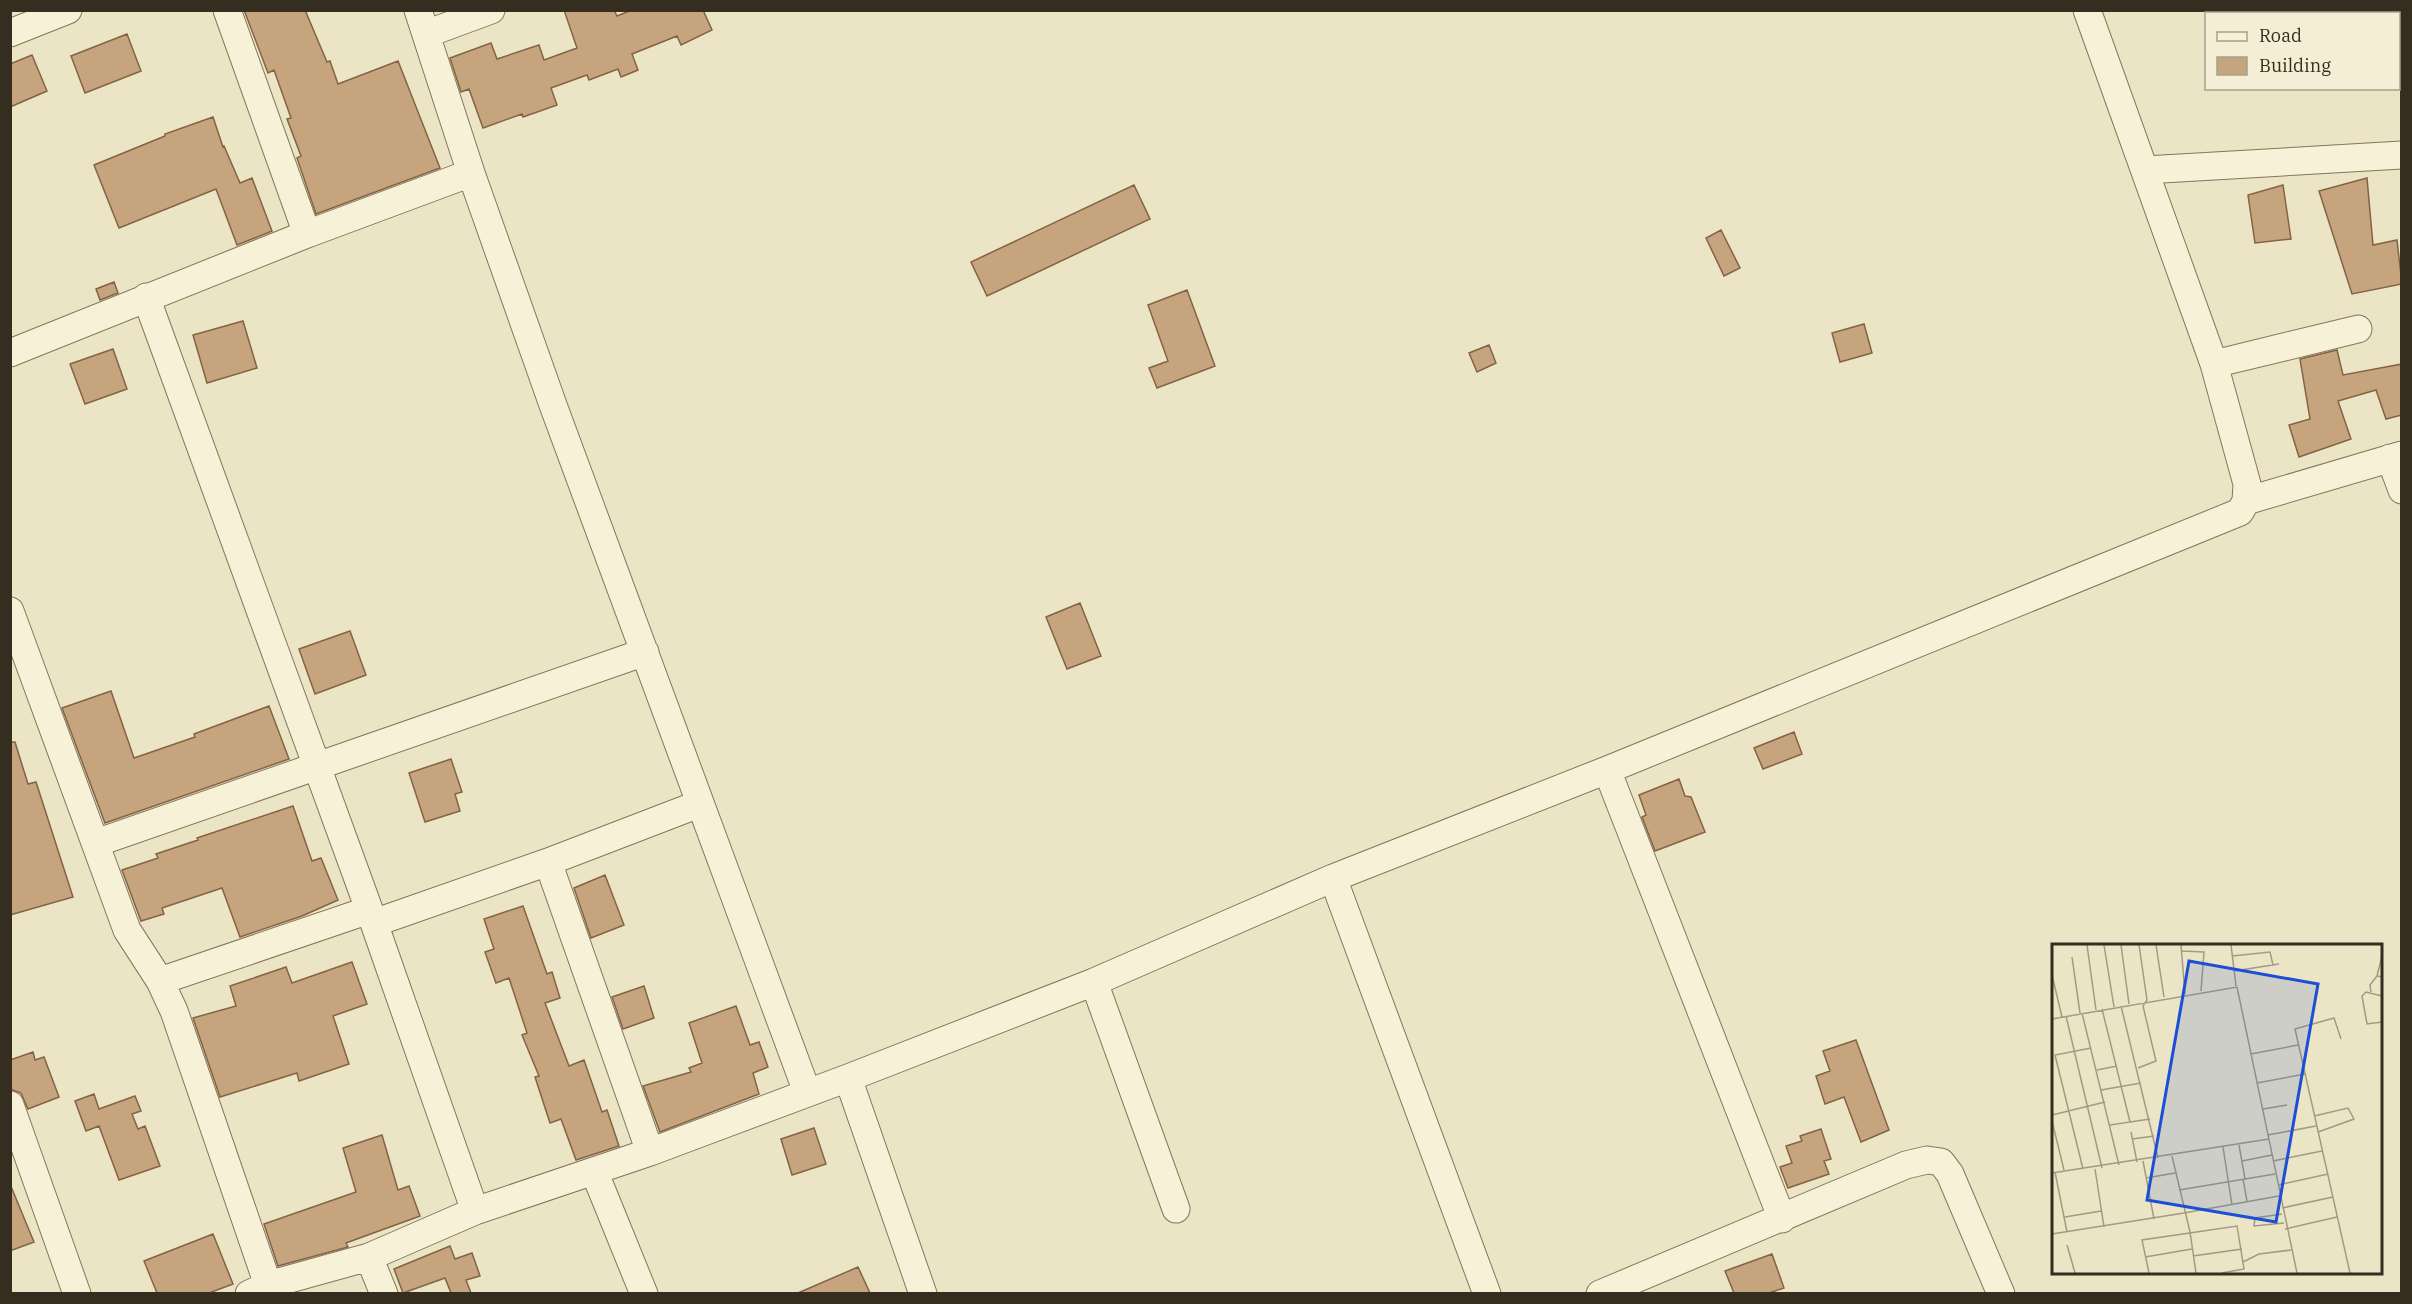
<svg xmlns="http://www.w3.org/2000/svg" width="2412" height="1304" font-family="'IBM Plex Serif',serif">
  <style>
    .building { fill: #c6a47e; stroke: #826444; stroke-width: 1.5 }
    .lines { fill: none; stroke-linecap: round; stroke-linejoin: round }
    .minor-casing { stroke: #84765c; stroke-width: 29 }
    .minor { stroke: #f6f1d7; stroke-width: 27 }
    .inset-road { fill: none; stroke: #a29b83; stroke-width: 1.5 }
    .view { fill: #1d4ed8; fill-opacity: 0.15; stroke: #1d4ed8; stroke-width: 3 }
    .inset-edge { fill: none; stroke: #352d1f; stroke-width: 3 }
  </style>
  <rect width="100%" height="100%" fill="#ebe4c5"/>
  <path class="building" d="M244 10H305L327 62 330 61 338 84 398 61 440 168 316 214 297 158 301 156 287 119 291 118 274 70 268 73Z
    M564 10H614L617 16 632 10H703L712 30 681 45 677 36 632 54 638 70 621 77 618 69 589 80 587 75 551 88 557 105 523 117 522 114 483 128 469 89 461 92 450 58 491 43 497 59 539 45 544 60 577 48Z
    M127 34 141 71 85 93 71 56Z
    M32 55 47 91 10 107V64Z
    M213 117 223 147 224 146 240 183 252 178 272 231 237 245 216 189 119 228 94 165 165 136V134Z
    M2367 178 2373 245 2397 240 2402 284 2352 294 2319 191Z
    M1134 185 1150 219 987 296 971 262Z
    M2283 185 2291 239 2255 243 2248 195Z
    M1721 230 1740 268 1724 276 1706 238Z
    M114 282 118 293 100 300 96 289Z
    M1187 290 1215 366 1157 388 1149 368 1168 361 1148 305Z
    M243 321 257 368 207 383 193 335Z
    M1864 324 1872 353 1840 362 1832 333Z
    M1489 345 1496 363 1477 372 1469 353Z
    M113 349 127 389 85 404 70 364Z
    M2337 350 2343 375 2402 364V415L2386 419 2376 390 2338 401 2351 439 2299 457 2289 425 2310 419 2300 359Z
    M1080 603 1101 656 1067 669 1046 617Z
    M350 631 366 675 315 694 299 649Z
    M111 691 134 758 195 737 194 734 269 706 289 759 105 823 62 708Z
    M1794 732 1802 754 1763 769 1754 748Z
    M10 742H15L28 784 36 782 73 897 10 915Z
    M451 759 462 792 455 794 460 811 425 822 409 773Z
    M1679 779 1685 796 1691 797 1705 832 1655 851 1642 817 1646 815 1639 795Z
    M293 806 312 861 321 858 338 900 302 916 240 937 222 888 162 908 164 914 141 921 122 870 158 858 156 854 198 840 197 838Z
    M605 875 624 925 591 938 574 888Z
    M523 906 547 974 552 972 560 998 545 1003 569 1066 584 1060 602 1112 607 1110 619 1146 576 1160 561 1119 550 1123 535 1077 539 1076 522 1035 527 1033 509 978 496 983 485 952 494 949 484 919Z
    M352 962 367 1004 333 1016 349 1064 299 1081 297 1073 220 1097 193 1018 236 1006 230 986 286 967 292 983Z
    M644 986 654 1018 623 1029 612 997Z
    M736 1006 750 1045 759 1042 768 1067 753 1073 759 1094 660 1132 643 1086 691 1072 689 1068 702 1063 689 1023Z
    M1856 1040 1889 1130 1861 1142 1844 1097 1825 1104 1816 1076 1830 1071 1823 1051Z
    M33 1052 35 1060 44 1057 59 1097 28 1109 21 1093 10 1089V1060Z
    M94 1094 99 1109 135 1096 141 1111 132 1114 138 1129 145 1126 160 1166 119 1180 99 1126 86 1131 75 1101Z
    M814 1128 826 1164 792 1175 781 1139Z
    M1821 1129 1831 1159 1824 1161 1829 1174 1788 1188 1780 1167 1792 1163 1786 1146 1802 1141 1800 1136Z
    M382 1135 398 1190 409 1186 420 1216 346 1243 348 1247 278 1266 264 1224 356 1192 343 1148Z
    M10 1184 34 1242 10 1251Z
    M213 1234 233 1284 209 1293H157L144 1261Z
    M450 1246 455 1259 472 1253 480 1276 466 1280 471 1293H451L445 1278 403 1293 394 1269Z
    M1772 1254 1784 1288 1769 1293H1734L1725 1271Z
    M858 1267 870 1293H798Z"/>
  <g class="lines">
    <defs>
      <path id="minor" d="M227 10 307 234
        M418 10 471 173 553 405 807 1092
        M10 33 68 10
        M426 34 491 10
        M2145 170 2402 155
        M146 297 374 923 475 1211
        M10 353 307 234 471 173
        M2214 364 2358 329
        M2390 458 2402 490
        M2246 501 2402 455
        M10 611 127 930 160 981 174 1011 268 1285
        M1607 770 1782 1219
        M96 843 645 652
        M548 862 650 1152
        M1333 878 1487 1294
        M374 923 548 862 699 804
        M160 981 369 910
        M1094 982 1176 1209
        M848 1078 923 1294
        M10 1105 77 1294
        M594 1171 644 1294
        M369 1257 384 1294
        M249 1294 268 1285 369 1257 475 1211 650 1152 848 1078 1094 982 1333 878 1607 770 2240 512 2246 501 2247 484 2214 364 2087 10
        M1600 1294 1906 1165 1927 1160 1941 1162 1950 1174 2001 1294"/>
    </defs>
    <use href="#minor" class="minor-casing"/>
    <use href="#minor" class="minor"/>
  </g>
  <g transform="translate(2052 944)">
    <rect width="330" height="330" fill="#ebe4c5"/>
    <path class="inset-road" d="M35 1 44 66M52 1 62 63M69 1 77 60M104 1 112 53M129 1 133 50M179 1 184 42M130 7 152 8 149 47M180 12 218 8 221 21M330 12 325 32 330 33M20 13 28 69M182 27 227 20M0 31 10 73M319 48 318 41 325 32M330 52 314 48 310 52 315 80 330 78M69 62 106 214M50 65 78 178 58 181M30 69 67 221M14 72 50 224M0 75 185 43 245 329M289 95 282 74 243 85 298 329M199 110 246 101M86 124 104 117 91 62 95 56 87 1M45 126 65 122M205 139 253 130M49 146 89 139M211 165 235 161M0 171 53 158M262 172 296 164 302 175 266 188M0 177 12 226M78 178 98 175M79 188 85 218M216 191 264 182M80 195 102 192M187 201 193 235M171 203 180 261M120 212 138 288 144 329M91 217 102 275M190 217 220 211M221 217 270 207M31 225 3 111 39 104M43 225 52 283M3 228 15 288M0 229 217 195M94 234 123 229M191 235 195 257M226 241 276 230M127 246 223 230M230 264 281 253M132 269 227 252M230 270 203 274 202 282 232 279M13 273 49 267M233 285 285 273M0 290 132 269M15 301 23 329M141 312 190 305M93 313 140 305M191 318 207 310 239 306M97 329 90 296 185 282 192 325 170 329"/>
    <path class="view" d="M137 17 266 40 224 278 95 256Z"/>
    <rect width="330" height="330" class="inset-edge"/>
  </g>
  <rect width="2412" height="1304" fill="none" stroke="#352d1f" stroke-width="24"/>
  <rect x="2205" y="12" width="195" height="78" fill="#f3eed4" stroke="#a7a18c" stroke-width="1.5"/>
  <rect x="2217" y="32" width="30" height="9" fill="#f6f1d7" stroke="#a7a18c" stroke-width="1.5"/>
  <text x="2259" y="42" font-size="18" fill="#352d1f">Road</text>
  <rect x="2217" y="57" width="30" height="18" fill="#c6a47e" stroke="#a7a18c" stroke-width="1.5"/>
  <text x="2259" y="72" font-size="18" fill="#352d1f">Building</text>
</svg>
